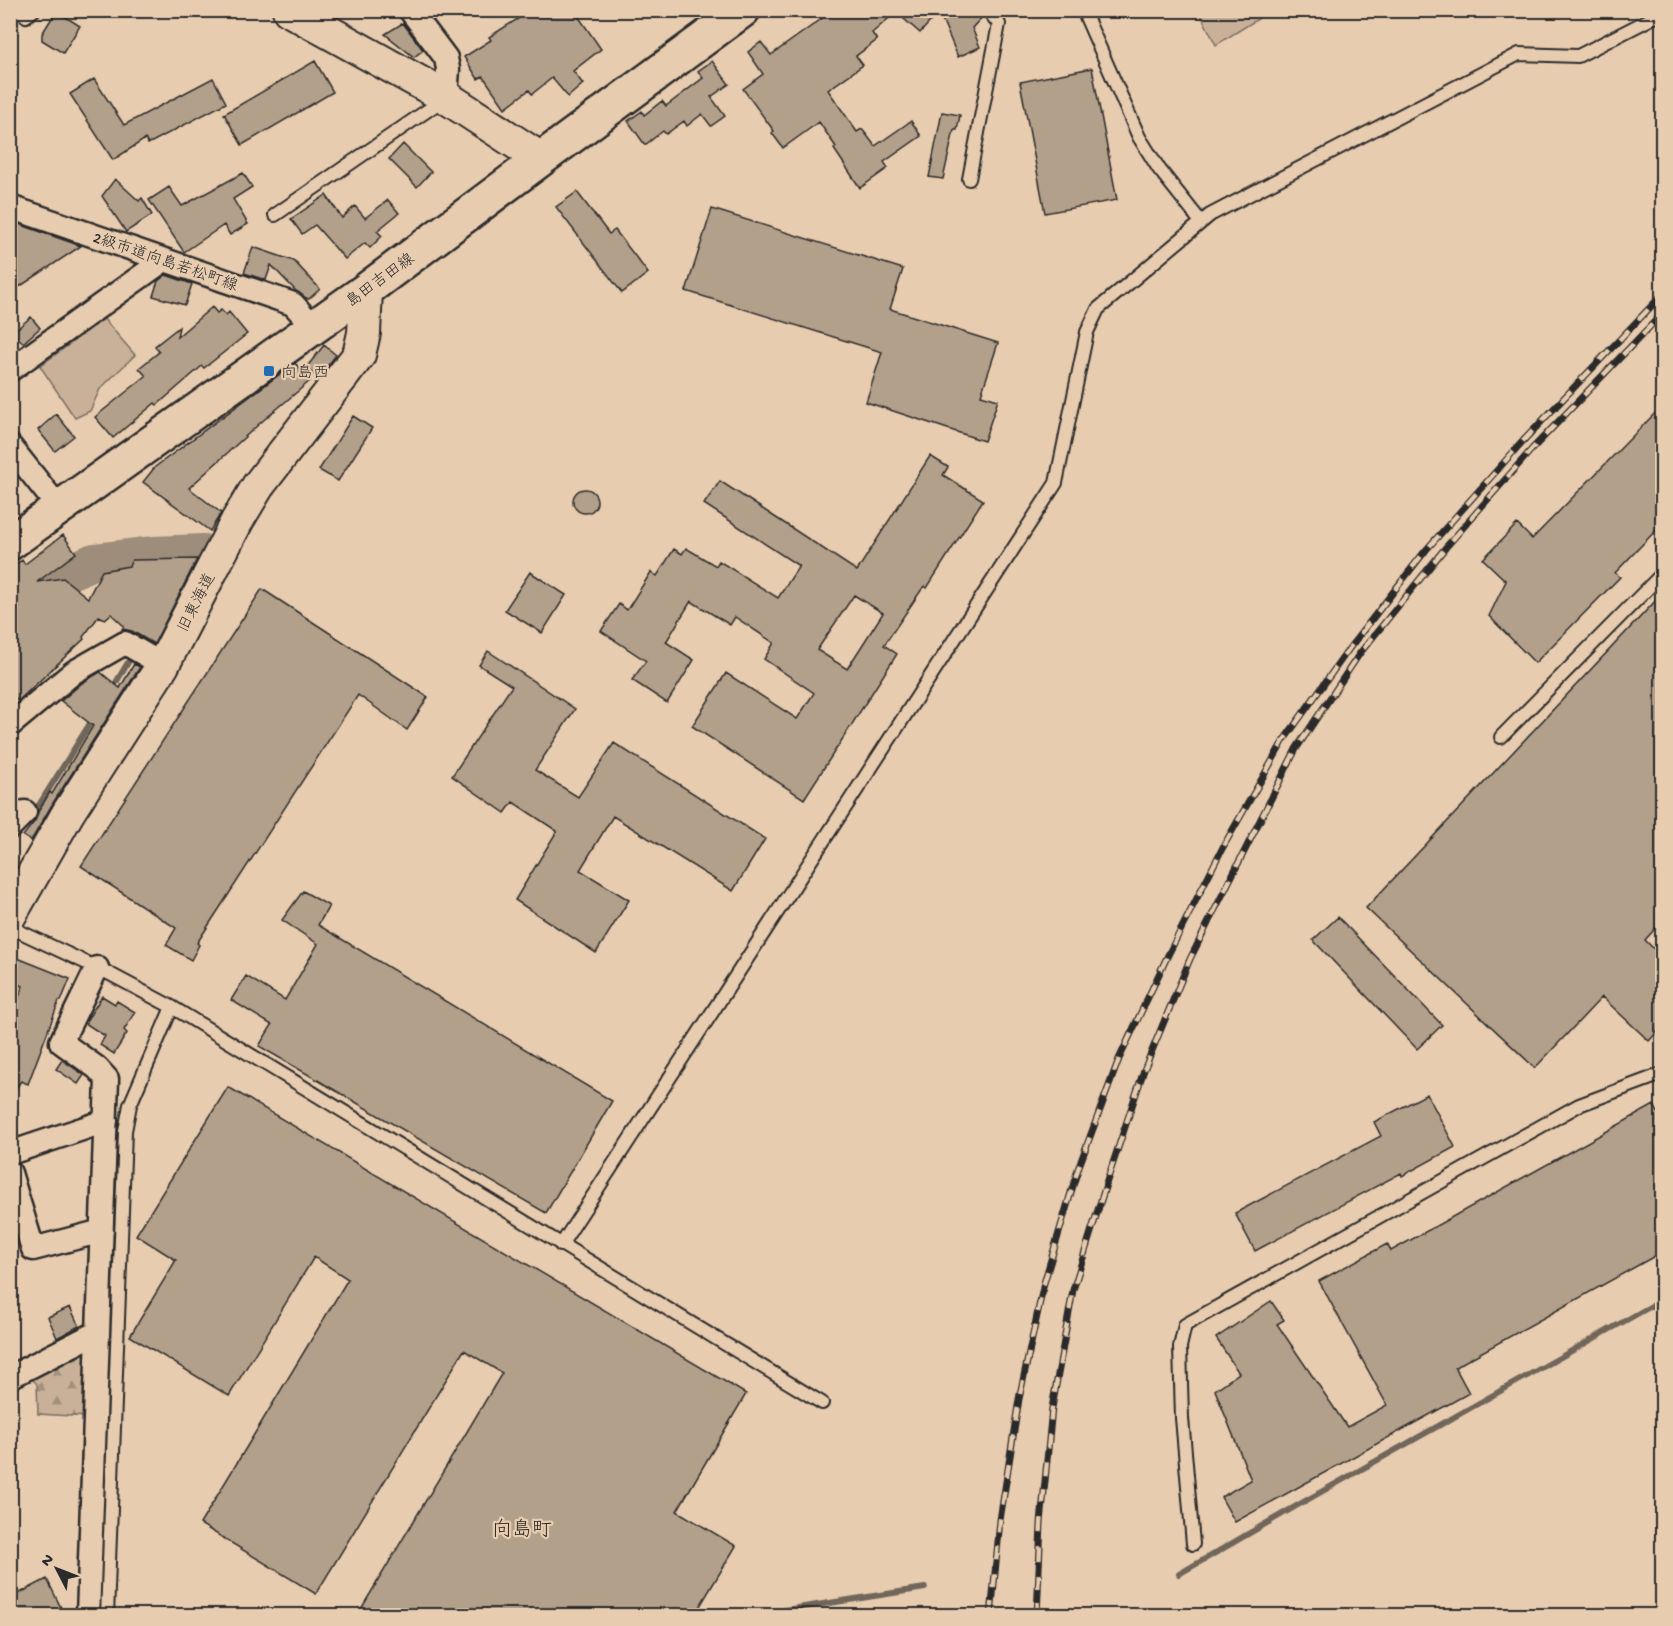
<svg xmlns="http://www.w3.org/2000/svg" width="1673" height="1626" font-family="'Gochi Hand','Klee One',sans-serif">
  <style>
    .green { fill: #c9b199; stroke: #7a6e62; stroke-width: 1.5 }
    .forest { fill: url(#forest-firs); stroke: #7a6e62; stroke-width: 1.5 }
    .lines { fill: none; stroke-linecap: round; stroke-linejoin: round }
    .stream { stroke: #6f665a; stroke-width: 6 }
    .river { stroke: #9d8d7a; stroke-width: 36 }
    .building { fill: #b3a08b; stroke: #2b2b2b; stroke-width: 1.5; fill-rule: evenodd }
    .lane-casing { stroke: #2b2b2b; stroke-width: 16 }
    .street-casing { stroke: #2b2b2b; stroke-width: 27 }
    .secondary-casing { stroke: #2b2b2b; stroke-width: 36 }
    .primary-casing { stroke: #2b2b2b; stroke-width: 38 }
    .lane { stroke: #e8ccaf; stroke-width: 12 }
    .street { stroke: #e8ccaf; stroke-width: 22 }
    .secondary { stroke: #e8ccaf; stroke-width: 32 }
    .primary { stroke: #e8ccaf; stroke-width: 33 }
    .rail-casing { stroke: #2b2b2b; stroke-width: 7 }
    .rail { stroke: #e8ccaf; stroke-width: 4.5; stroke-dasharray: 14; stroke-linecap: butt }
    .poi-dot { fill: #1f6fb2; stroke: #e8ccaf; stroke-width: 2 }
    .labels { text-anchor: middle; stroke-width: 4.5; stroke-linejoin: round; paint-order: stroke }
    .street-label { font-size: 16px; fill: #2b2b2b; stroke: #e8ccaf }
    .poi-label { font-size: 16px; fill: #2b2b2b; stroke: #e8ccaf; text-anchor: start }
    .quarter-label { font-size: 20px; fill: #2b2b2b; stroke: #e8ccaf }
  </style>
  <defs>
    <pattern id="forest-firs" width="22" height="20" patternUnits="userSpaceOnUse" patternTransform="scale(1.5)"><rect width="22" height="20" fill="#c9b199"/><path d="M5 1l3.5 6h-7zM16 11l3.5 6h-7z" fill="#a3907d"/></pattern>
  </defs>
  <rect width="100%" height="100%" fill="#e8ccaf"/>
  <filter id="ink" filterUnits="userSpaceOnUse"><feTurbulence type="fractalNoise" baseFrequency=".0167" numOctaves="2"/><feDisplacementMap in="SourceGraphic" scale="12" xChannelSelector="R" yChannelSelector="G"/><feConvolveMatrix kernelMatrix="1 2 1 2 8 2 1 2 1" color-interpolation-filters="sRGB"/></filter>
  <g filter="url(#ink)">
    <path class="green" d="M1199 11H1258L1261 17 1216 45Z
      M104 319 135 355 100 389 90 411 75 418 40 366Z"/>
    <path class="forest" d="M92 1344 88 1417 38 1414 37 1384 29 1376Z"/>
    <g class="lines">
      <path class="stream" d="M111 691 130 659
        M31 814 39 805 94 717
        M1179 1574 1298 1505 1662 1300
        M785 1610 925 1588"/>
      <path class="river" d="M13 609 26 597 50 581 94 561 152 554 203 552"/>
    </g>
    <path class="building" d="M532 10H574L601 49 573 71 583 84 568 97 552 78 532 94 529 90 505 108 483 76 478 79 464 57 491 40 489 37Z
      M834 10H980L983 16 972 28 980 47 958 57 939 12 920 33 896 12 872 33 877 40 856 56 863 65 828 90 857 132 862 129 875 146 911 121 921 136 884 162 888 168 860 188 834 149 836 147 819 122 783 148 772 133 774 131 743 89 763 74 748 52 761 42 771 55Z
      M56 11 80 26 63 53 42 40V34Z
      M403 23 423 50 414 57 385 34Z
      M315 61 333 92 242 145 224 114Z
      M712 61 729 84 711 97 725 116 711 126 702 114 687 126 684 121 666 134 663 131 645 145 628 121 642 111 644 115 662 101 666 106 703 78 698 71Z
      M1092 68 1117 200 1045 213 1020 82Z
      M213 78 226 103 148 144 145 139 113 160 70 94 94 79 124 125Z
      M942 112 960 115 957 130H954L943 179 929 177Z
      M403 144 431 172 417 187 389 159Z
      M243 173 252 187 233 199 248 224 230 235 224 225 184 252 149 200 169 187 182 206Z
      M115 179 139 201 142 198 152 215 126 232 102 196Z
      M577 192 609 234 615 230 648 273 622 293 556 207Z
      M326 195 342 218 355 206 365 218 388 200 399 213 377 231 382 236 370 248 365 243 345 259 315 225 302 234 291 219Z
      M712 209 903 269 890 309 998 343 981 395 998 400 984 441 866 402 882 352 686 291Z
      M10 221 81 246 10 293Z
      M253 247 294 261 320 289 309 299 306 298 295 290 271 265 266 280 244 273Z
      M166 275 192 284 185 305 153 296 158 281Z
      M212 307 217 313 221 310 226 315 229 312 247 334 204 368 202 366 157 405 155 403 113 438 95 417 146 376 139 368 159 352 155 346 179 327 177 337Z
      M31 317 40 328 23 343 13 332Z
      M324 345 336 355 318 378 306 368Z
      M295 363 310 381 259 424 189 488 221 513 210 531 143 482 155 467Z
      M1662 406V524L1615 573 1620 577 1535 663 1489 616 1506 581 1483 559 1517 524 1532 539Z
      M56 414 74 436 55 451 38 430Z
      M353 416 372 428 338 481 319 470Z
      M930 456 948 467 943 475 983 500 927 588 924 586 884 645 897 654 804 799 692 726 726 673 797 719 814 693 764 659 774 643 735 617 730 625 691 601 666 642 694 660 667 703 632 680 646 661 601 631 619 604 627 610 651 572 657 576 674 549 682 554 686 548 716 566 719 561 778 598 799 566 704 504 720 481 857 571ZM854 595 883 613 847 669 817 650Z
      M573 501a12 12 0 1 1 24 0a12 12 0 1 1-24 0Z
      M63 535 76 553 37 582 63 578 88 598 102 571 129 566 132 560 197 559 154 644 132 631 122 629 124 626 111 614 105 619 99 616 83 637 84 639 18 701 10 693V569L22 560 25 564Z
      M530 572 566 595 542 633 505 610Z
      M262 589 428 697 407 730 358 695 197 943 199 945 191 960 166 945 176 928 81 866Z
      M1662 594V921L1645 940 1662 957V1027L1649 1041 1602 997 1535 1068 1366 908Z
      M488 651 575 709 535 770 578 797 614 743 765 839 733 891 613 816 580 870 629 900 596 953 515 900 557 831 513 802 505 813 452 776 512 686 479 665Z
      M134 664 140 667 53 803 31 841 23 836 35 821 38 812 50 792 52 794 93 726 61 701 82 683 100 672 120 688Z
      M303 891 329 906 318 925 612 1101 546 1213 259 1046 272 1025 231 1000 246 976 285 1000 318 944 282 920Z
      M1338 917 1442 1025 1417 1049 1313 940Z
      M10 955 70 979 61 1001H59L28 1084 21 1081 10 1097V1021L23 986 10 981Z
      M102 996 115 1004 117 1001 135 1012 124 1030 127 1033 114 1054 100 1045 105 1036 85 1023Z
      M62 1060 84 1075 78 1084 56 1069Z
      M228 1087 746 1394 677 1511 736 1546 694 1616H372L361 1609 502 1373 464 1350 316 1594 200 1524 348 1279 314 1257 229 1396 130 1336 176 1260 136 1235Z
      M1427 1094 1455 1147 1402 1176 1401 1173 1255 1251 1235 1213 1381 1136 1374 1122Z
      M1654 1105 1662 1120V1252L1455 1367 1469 1393 1235 1522 1221 1497 1251 1480 1215 1390 1239 1373 1216 1338 1271 1301 1284 1320 1277 1324 1347 1427 1387 1405 1319 1281 1387 1244 1391 1251Z
      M70 1307 79 1326 57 1338 48 1317Z
      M47 1579 65 1616H10V1598Z"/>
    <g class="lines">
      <defs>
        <path id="lane" d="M19 10 26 16 34 10
          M1083 10 1139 137 1159 169 1201 222
          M969 179 999 24 988 10
          M275 215 444 99
          M1501 737 1662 574
          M10 927 108 973 172 1007 822 1403
          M561 1245 1056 483 1087 332 1098 309 1210 215 1519 54 1578 56 1662 13
          M1193 1544 1182 1418 1180 1347 1185 1325 1579 1105 1662 1074
          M107 1616 125 1131 130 1105 172 1007"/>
        <path id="street" d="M410 10 446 58 448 69 446 97
          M10 207 293 304 313 326
          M10 370 164 260
          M10 446 59 508
          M10 725 74 672 125 643 163 665
          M10 827 25 812
          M10 1153 106 1121
          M10 1173 33 1249 102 1231
          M10 1377 98 1332
          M88 1616 107 1079 97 1068 61 1042 97 968"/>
        <path id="secondary" d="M289 10 446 97 541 159
          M10 915 68 813 163 665 237 521 258 486 359 355 364 333 366 290"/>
        <path id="primary" d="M10 543 366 290 541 159 743 10"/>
      </defs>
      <use href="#lane" class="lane-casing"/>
      <use href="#street" class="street-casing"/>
      <use href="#secondary" class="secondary-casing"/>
      <use href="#primary" class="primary-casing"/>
      <use href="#lane" class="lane"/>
      <use href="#street" class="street"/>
      <use href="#secondary" class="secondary"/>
      <use href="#primary" class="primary"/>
      <defs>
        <path id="rail" d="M991 1616 1000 1520 1019 1399 1044 1283 1078 1169 1119 1059 1168 955 1223 847 1284 740 1351 646 1426 550 1523 441 1662 295
          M1037 1616 1041 1523 1052 1408 1073 1290 1107 1181 1144 1070 1190 959 1296 749 1360 653 1446 547 1532 449 1662 314"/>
      </defs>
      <use href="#rail" class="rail-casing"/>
      <use href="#rail" class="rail"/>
    </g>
  </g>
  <rect class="poi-dot" x="263" y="365" width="12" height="12" rx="3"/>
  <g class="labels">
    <g class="street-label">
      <text transform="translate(166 260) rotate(19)" y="6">2級市道向島若松町線</text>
      <text transform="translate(379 279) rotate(-36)" y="6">島田吉田線</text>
      <text transform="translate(195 602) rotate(-63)" y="6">旧東海道</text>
    </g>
    <g class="poi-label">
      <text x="281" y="377">向島西</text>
    </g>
    <g class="quarter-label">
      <text x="522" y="1535">向島町</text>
    </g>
  </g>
  <rect width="1673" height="1626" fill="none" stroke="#e8ccaf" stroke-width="36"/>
  <rect x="18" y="18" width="1637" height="1590" fill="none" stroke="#2b2b2b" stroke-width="2" filter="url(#ink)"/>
  <g transform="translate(57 1569) rotate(312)" stroke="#e8ccaf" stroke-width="4.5" paint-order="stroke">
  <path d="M0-4.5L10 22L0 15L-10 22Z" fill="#2b2b2b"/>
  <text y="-9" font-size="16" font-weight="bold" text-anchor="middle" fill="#2b2b2b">N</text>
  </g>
</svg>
